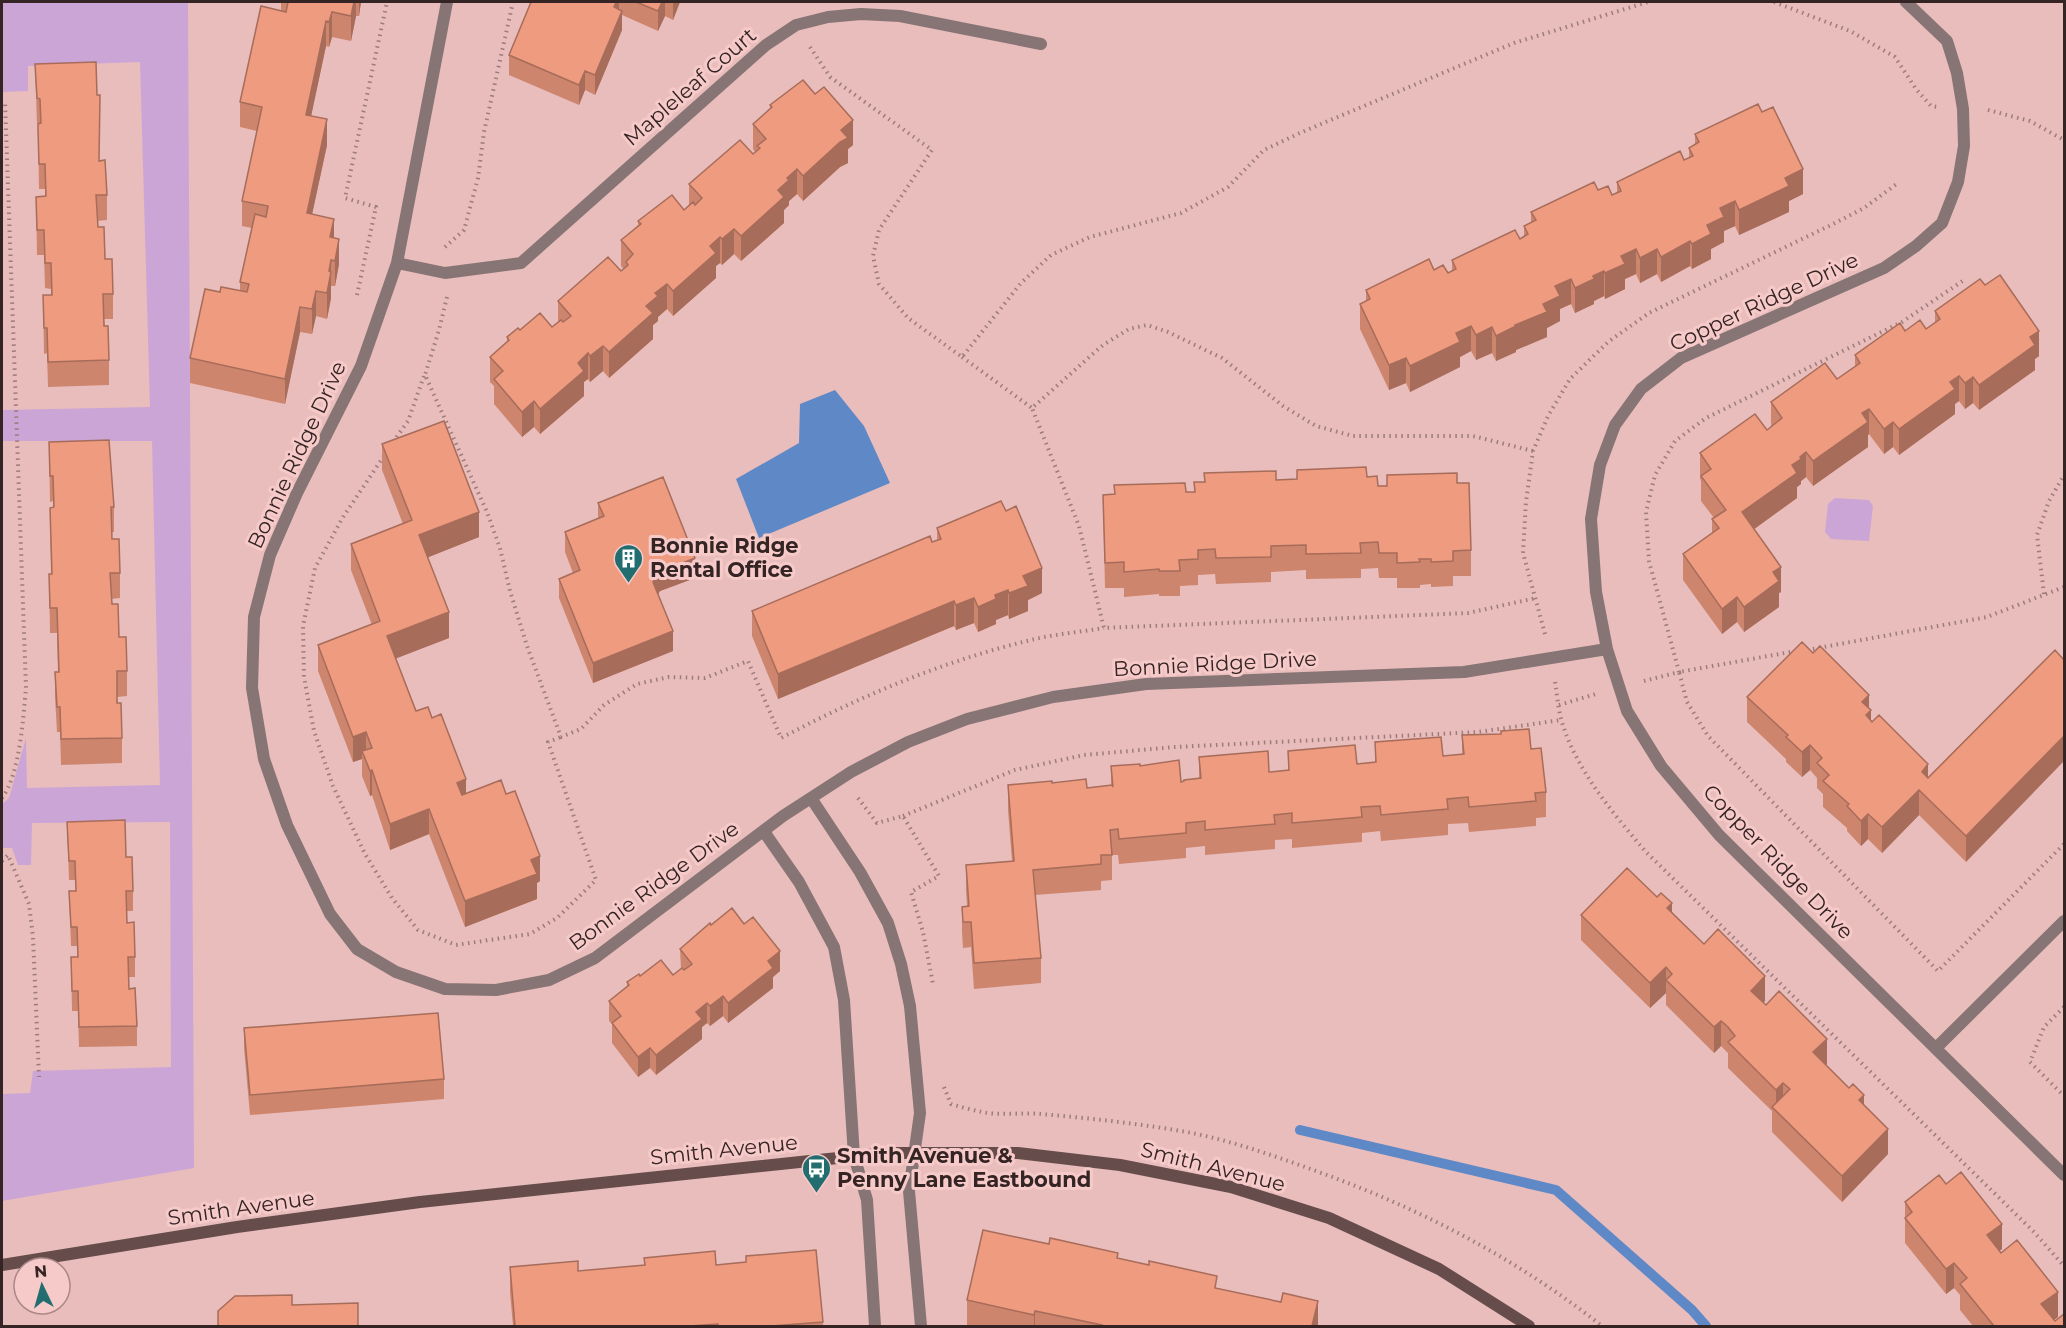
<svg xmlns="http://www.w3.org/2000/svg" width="2066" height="1328" font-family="Montserrat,sans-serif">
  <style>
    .green { fill: #cca5d7 }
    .water { fill: #5f88c7 }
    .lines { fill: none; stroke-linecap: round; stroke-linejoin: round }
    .stream { stroke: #5f88c7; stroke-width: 10 }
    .path { stroke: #9d7c7c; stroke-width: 4; stroke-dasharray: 1.5 4.5; stroke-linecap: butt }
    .street { stroke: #877474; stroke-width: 12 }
    .secondary { stroke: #664d4c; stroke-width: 12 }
    .wall { fill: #cd856e }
    .shaded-wall { fill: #a76c5a }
    .building { fill: #ee9b80; stroke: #a76c5a; stroke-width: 1.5 }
    .labels { text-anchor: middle; stroke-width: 6; stroke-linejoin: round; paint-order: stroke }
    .street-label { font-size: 21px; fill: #352424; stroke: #f6cac9 }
    .poi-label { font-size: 21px; font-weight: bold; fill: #352424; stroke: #f6cac9; text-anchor: start }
  </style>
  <rect width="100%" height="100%" fill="#e9bdbc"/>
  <path class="green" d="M2 2H188L194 1168 2 1201V1094L30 1093 33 1071 171 1067 170 822 32 823 31 865H18L12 848H2V804L9 798 26 738 27 788 160 785 152 441H2V410L150 407 140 62 28 66V91L2 92Z
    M1835 498 1869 500 1873 506 1869 541 1831 539 1825 532 1828 504Z"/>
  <path class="water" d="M835 390 864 426 890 483 759 538 736 479 799 443 800 404Z"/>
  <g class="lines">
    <path class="stream" d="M1300 1130 1556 1190 1692 1310 1706 1326"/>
    <path class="path" d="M1774 2 1850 31 1895 57 1916 89 1931 106 1938 107
      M810 47 830 77 932 150 879 230 873 256 879 284 908 318 962 357 1021 283 1051 255 1090 237 1181 213 1228 187 1264 150 1302 132 1514 43 1648 2
      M1988 110 2030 121 2064 140
      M445 247 464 230 478 178 484 132 513 2
      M357 295 376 207 345 198 387 2
      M447 297 439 330 425 375 487 512 500 548 510 591 527 646 561 737 581 729 604 705 637 684 669 677 705 678 748 661 781 738C861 696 943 661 1031 640 1055 634 1080 632 1104 628
      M962 357 1032 408
      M393 442 408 421 424 376
      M1533 451 1473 436H1353L1316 426 1283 406 1222 358 1168 332 1147 325 1129 329 1103 345 1032 408 1079 526 1104 628 1468 613 1536 598
      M384 456 343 517 315 568 303 626 304 677 314 731 333 786 365 854 392 898 418 930 456 945 530 934 557 918 596 880 548 742 561 737
      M2044 594 2037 535 2049 501 2064 475
      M1545 634 1523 553 1526 502 1533 451 1548 416 1570 379 1608 342 1649 313 1829 226 1864 208 1898 183
      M1807 650 1987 617 2064 587
      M1796 651 1679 672 1687 702 1708 736 1938 971 2064 844
      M1644 681 1679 672 1649 561 1646 512 1655 475 1675 441 1706 418 1902 322 1964 280
      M1555 682C1557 694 1558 707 1561 719 1575 769 1613 813 1645 851L2033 1231 2064 1266
      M1559 705 1596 694
      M2 798C20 774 23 719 26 688L5 102
      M858 798 877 823 903 816 939 876 911 892 923 932 933 984
      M903 816 1015 770 1084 755 1175 747 1478 732 1561 720
      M2 861 8 855 29 904 33 937 39 1077
      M2064 1007 2044 1027 2030 1062 2064 1096
      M944 1087 951 1104C961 1107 972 1110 982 1112 1001 1116 1022 1112 1041 1114 1088 1118 1134 1123 1181 1131 1227 1139 1272 1155 1316 1171 1421 1209 1514 1257 1602 1326"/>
    <path class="street" d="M447 2 397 263 361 366 297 493 270 555 254 617 252 688 264 759 287 825 330 914 357 949 396 972 445 989 496 990 549 980 595 958 783 816 851 772 908 742 967 719 1053 697 1146 684 1464 672 1607 649
      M1906 2 1947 41 1957 73 1963 109 1964 146 1958 182 1942 223 1916 246 1884 268 1681 358 1641 389 1615 425 1600 465 1591 519 1596 592 1607 649 1627 711 1661 766 1719 835 2064 1175
      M397 263 445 273 521 263 766 45 796 25 828 17 861 14 900 16 1041 44
      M811 798 860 872 888 923 901 964 910 1006 920 1113 909 1191 921 1326
      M765 830 767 836 799 882 834 947 844 1000 854 1156 867 1200 875 1326
      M1936 1048 2064 921"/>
    <path class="secondary" d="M2 1265 237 1227 420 1202 885 1153H1018L1120 1165 1231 1187 1329 1218 1439 1269 1529 1326"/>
  </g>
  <path class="wall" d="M281 2H361L359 16H356L351 41 332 37 329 47 326 46 311 116 327 145 312 214 334 238 339 264 335 286H331V298L327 319 316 316 312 334 300 332 285 404 190 383V358L220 292 240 291V282L252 228 242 226V201L257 131 240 127V102L281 10Z
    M531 2H680L673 20 665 16 658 31 622 15V30L595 95 585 90 579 105 509 75V55Z
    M35 64 100 161 107 195V220L97 221 98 227 113 294V319H104L109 360V385L48 387 47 353 44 354 43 295H51V289L45 288 44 255H37L36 197 45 196V189H39L38 124H37Z
    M770 105 853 145 848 149V163L840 167 803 201 797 194 789 201V205L784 210V223L741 261 734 254 722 265 720 263 716 266V278L673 316 667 309 658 317V321L653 325V339L609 378 603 371 590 382 588 379 584 382V396L540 434 534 427 522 437 494 404V386L490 382V357L507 342V337L520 330 552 327 558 323V301L621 271 624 269 621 266V240L638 225V221L684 210 689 205V184L753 154 755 152 753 149V124L770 110Z
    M1695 134 1803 194 1789 201V212L1739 235 1735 226 1724 231V242L1711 249V259L1692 269 1690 266 1661 282 1657 274 1640 283 1636 274 1625 279V289L1605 299 1604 296 1594 301V304L1575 313 1571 304 1560 309V321L1547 328V337L1516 350V352L1496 361 1492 353 1476 360 1471 351 1460 357V367L1410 392 1406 383 1389 390 1360 329V304L1366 301V290L1434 270 1448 273 1452 271V260L1520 239 1524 237V226L1531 222V212L1598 190 1612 195 1617 193V182L1684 160 1689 158V148L1695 144Z
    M1935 311 2039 356 2035 359V370L1979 410 1973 403 1965 409 1959 401 1955 404V414L1899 455 1893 447 1884 454 1869 434 1868 435V447L1813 486 1806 477 1801 481V484L1797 487V498L1754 529 1781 592 1779 593V607L1744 632 1737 622 1722 634 1683 580V554L1712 533V519L1714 518 1701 501V481L1700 478V453L1767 430 1771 427V402L1837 379 1855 366V355L1905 331 1926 329 1935 323Z
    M49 442 114 507V532H112V539L120 573V598L111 599 112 604 127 671V696L117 697 122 738V763L61 765 60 732H57L55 697V672H58L57 633H50L49 574H51L50 508 53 507V501L50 502Z
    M382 444 479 537 428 557 449 638 396 658 416 711 432 718 466 794 540 881 537 883V899L465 927 429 834 390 850 372 795 370 796 362 776V759L353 762 318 671V645L372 625 351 570V544L403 524 382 470Z
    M1367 477 1378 486 1457 483 1471 550V576H1453V586L1431 587V584L1420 585V588H1397V578H1379L1378 568 1361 569V578L1306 579V570L1271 572V582L1216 584 1215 574 1198 575V585L1180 586V596H1159V594L1124 597V588H1105L1103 495 1194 492 1276 480Z
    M598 503 695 578 660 591 658 594 673 651 593 683 559 598V579L573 573 565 552V532L598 519Z
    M937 528 1042 593 1028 600V611L1009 619 1008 615 996 620V624L978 632 974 623 956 630 954 626 778 699 752 636V611L937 541Z
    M2055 650 1966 862 1919 815 1882 853 1868 839 1861 846 1847 831V828L1823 807V794L1817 788V778L1810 770 1802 777 1786 762V759L1747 722V697L1813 653 1869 708 1871 720 1928 777Z
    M1462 735 1531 749 1546 792V817L1536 818V826L1469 832 1468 823 1448 824V835L1381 841 1380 831 1362 833V842L1292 848V839L1275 840V849L1205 855V846L1186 848V858L1119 864 1118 855H1112V880L1101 881V890L1035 895 1041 958V983L974 989 971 947 963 948 962 932V907L967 906 966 890V865L1012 861 1008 810V785L1052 783 1087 788 1111 785V766H1140L1181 782 1184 781 1199 778V757L1269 772 1288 770V751L1357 764 1375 762V742L1443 756 1462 755Z
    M67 822 126 857 133 891V911H127V923L135 957V977H129V989L137 1026V1046L79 1047 78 1011H72L71 957H77V946H71L69 891H76L75 880H69Z
    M1657 897 1704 944 1765 1001 1763 1003 1827 1064 1826 1065 1864 1105 1888 1154 1842 1202 1772 1132V1111L1728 1068V1053L1721 1046 1714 1053 1666 1005V993L1650 1008 1581 940V915Z
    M711 925 780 971 773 977V988L728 1023 723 1016 710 1026 707 1023 702 1027V1039L656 1075 650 1068 638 1077 612 1043V1024L609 1021V1001L627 986V982L640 976 673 975 681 969 680 949Z
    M244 1028 444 1079V1099L250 1115 244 1048Z
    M1946 1184 2002 1249 1999 1251 2058 1317 2054 1320 2055 1321 2064 1326H1973L1960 1310V1295L1954 1288 1946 1294 1905 1243V1202Z
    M1049 1244 1118 1258 1217 1288 1281 1302 1318 1301V1326H974L967 1325V1300Z
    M746 1256 823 1322V1326H513L510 1292V1267L578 1271 644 1265V1258L716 1265 746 1263Z"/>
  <path class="shaded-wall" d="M354 2H356V16L351 41V16Z
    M359 2H361L359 16Z
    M616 2H619V14L614 7Z
    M662 2H665V16L658 31V11Z
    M673 2H680L673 20Z
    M622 11V30L595 95V75Z
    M332 12V37L329 47V22Z
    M326 21V46L306 140V115Z
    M585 71V90L579 105V85Z
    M327 119V145L307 238V213Z
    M853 120V145L848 149V163L840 167 803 201V176L841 130Z
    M797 169V194L789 201V205L784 210V223L741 261V236L787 178Z
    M1803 169V194L1789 201V212L1739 235V210L1785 178Z
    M1735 201V226L1724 231V242L1711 249V259L1692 269V244L1720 208Z
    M334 219V245L330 237Z
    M734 229V254L722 265V239Z
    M720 237V263L716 266V278L673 316V291L710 246Z
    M339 239V264L335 286V261Z
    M1690 241V266L1661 282V257Z
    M1636 249V274L1625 279V289L1605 299V273L1621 256Z
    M1657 249V274L1640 283V258Z
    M331 260V298L327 319V293L329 271Z
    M1604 271V296L1594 301V304L1575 313V288L1593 276Z
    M1571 279V304L1560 309V321L1547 328V337L1516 350V352L1496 361V336L1515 325 1543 304 1555 286Z
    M667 284V309L658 317V321L653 325V339L609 378V352L655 293Z
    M316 291V316L312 334V309Z
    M300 307V332L285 404V379Z
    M1471 326V351L1460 357V367L1410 392V366L1456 333Z
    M1492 327V353L1476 360V335Z
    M2039 331V356L2035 359V370L1979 410V385L2030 337Z
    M603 346V371L590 382V356Z
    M588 353V379L584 382V396L540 434V409L578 363Z
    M1406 358V383L1389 390V365Z
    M1959 376V401L1955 404V414L1899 455V429L1950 382Z
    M1973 377V403L1965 409V383Z
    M534 401V427L522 437V412Z
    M1869 409V434L1868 435V447L1813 486V461L1862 413Z
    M1893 422V447L1884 454V429Z
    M1806 452V477L1801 481V484L1797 487V498L1742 538V512L1800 457Z
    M479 512V537L419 561V535Z
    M695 558V578L660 591 653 602V582L660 572Z
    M1781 567V592L1779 593V607L1744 632V607L1773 572Z
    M1042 568V593L1028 600V611L1009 619V593L1023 576Z
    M1008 590V615L996 620V624L978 632V607L995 595Z
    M1737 597V622L1722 634V609Z
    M974 598V623L956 630V605Z
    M954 601V626L778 699V674Z
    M449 612V638L387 662V636Z
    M673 631V651L593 683V663Z
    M1869 695V712L1871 710V735L1862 702Z
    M366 732V757L362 751V759L353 762V737Z
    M2064 736V761L1966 862V836Z
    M1810 745V770L1802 777V752Z
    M1928 764V790L1922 772Z
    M372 770V795L370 796V771Z
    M466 779V805L457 783Z
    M1919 790V815L1882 853V827Z
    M429 809V834L390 850V824Z
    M1868 814V839L1861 846V821Z
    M540 856V881L537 883V899L465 927V901L531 860Z
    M1672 903V928L1667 908Z
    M780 951V971L773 977V988L728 1023V1003L768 961Z
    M1666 967V993L1650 1008V983Z
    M1765 976V1001L1751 1016V991Z
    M723 996V1016L710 1026V1006Z
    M707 1003V1023L702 1027V1039L656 1075V1055L696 1012Z
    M1721 1021V1046L1714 1053V1027Z
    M1827 1039V1064L1813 1078V1052Z
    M650 1048V1068L638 1077V1057Z
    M1783 1083V1108L1776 1111V1090Z
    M1864 1095V1120L1859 1100Z
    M1888 1129V1154L1842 1202V1176Z
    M2002 1224V1249L1987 1260V1235Z
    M1954 1263V1288L1946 1294V1269Z
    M2058 1292V1317L2045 1326 2041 1304Z
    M1318 1301V1326H1312Z
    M1035 1311V1326H1034V1315Z"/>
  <path class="building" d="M288 2H354L351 16 332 12 329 22 326 21 306 115 327 119 307 213 334 219 330 237 339 239 335 261 331 260 329 271 331 272 327 293 316 291 312 309 300 307 285 379 190 358 205 289 220 292 221 287 247 292 249 284 240 282 255 214 266 217 268 206 242 201 262 107 240 102 261 6 286 12Z
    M531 2H616L614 7 622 11 595 75 585 71 579 85 509 55Z
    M636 2H662L658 11Z
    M96 62 97 95H100L99 161 105 160 107 195H96L98 227H104L105 259H112L113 294H103L104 326H108L109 360 48 362 47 328H44L43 295H52L51 263H45L44 230H37L36 197 46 196 45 164H39L38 130V124L41 123 40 99 37 98 35 64Z
    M803 80 815 94 824 87 853 120 841 130 848 138 840 142 803 176 797 169 787 178 789 180 778 190 784 197 741 236 734 229 722 239 720 237 710 246 716 253 673 291 667 284 655 293 658 296 646 306 653 313 609 352 603 346 590 356 588 353 578 363 584 371 540 409 534 401 522 412 494 379 503 371 490 357 509 340 507 337 518 328 520 330 540 313 552 327 561 320 563 322 571 316 558 301 608 257 621 271 628 265 626 262 633 254 621 240 641 224 638 221 672 195 684 210 693 202 695 205 702 198 689 184 740 140 753 154 760 148 757 146 766 139 753 124 772 107 770 105Z
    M1758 104 1762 112 1773 107 1803 169 1785 178 1789 186 1739 210 1735 201 1720 208 1724 217 1707 225 1711 234 1692 244 1690 241 1661 257 1657 249 1640 258 1636 249 1621 256 1625 264 1605 273 1604 271 1593 276 1594 279 1575 288 1571 279 1555 286 1560 296 1543 304 1547 312 1515 325 1516 326 1496 336 1492 327 1476 335 1471 326 1456 333 1460 342 1410 366 1406 358 1389 365 1360 304 1370 299 1366 290 1429 259 1434 270 1443 265 1448 273 1456 269 1452 260 1515 230 1520 239 1528 234 1524 226 1536 220 1531 212 1594 182 1598 190 1608 186 1612 195 1621 191 1617 182 1680 151 1684 160 1693 156 1689 148 1699 142 1695 134Z
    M2000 275 2039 331 2030 337 2035 345 1979 385 1973 377 1965 383 1959 376 1950 382 1955 389 1899 429 1893 422 1884 429 1869 409 1862 413 1868 422 1813 461 1806 452 1800 457 1801 459 1792 465 1797 473 1742 512 1781 567 1773 572 1779 581 1744 607 1737 597 1722 609 1683 554 1719 528 1712 519 1726 510 1701 476 1711 469 1700 453 1755 414 1767 430 1782 418 1771 402 1825 363 1837 379 1860 363 1855 355 1900 323 1905 331 1920 320 1926 329 1940 319 1935 311 1980 279 1985 285Z
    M444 421 479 512 419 535 449 612 387 636 416 711 428 707 432 718 441 714 466 779 457 783 462 795 501 780 506 794 515 791 540 856 531 860 537 874 465 901 429 809 390 824 372 770 370 771 362 751 372 748 366 732 353 737 318 645 380 621 351 544 412 520 382 444Z
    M109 440 114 507H111L112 539H119L120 573H110L112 604H118L119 637H126L127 671H117V703H121L122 738 61 739 60 707H57L55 672H59L57 608H50L49 574H52L50 508 54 507 53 476H50L49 442Z
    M1366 467 1367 477 1377 476 1378 486H1387V475L1457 473V483H1469L1471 550 1453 551V561L1431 562V559H1419L1420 562 1397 563V553H1379L1378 542 1360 543 1361 553 1306 554V545L1271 546V557L1216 558 1215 549 1198 550V559L1179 560 1180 571H1159V569L1124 572V562L1105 563 1103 495 1115 494 1114 485 1185 483 1186 492H1195L1194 482H1205L1204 473 1276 471V480L1297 479V470Z
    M663 477 695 558 660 572 653 582 673 631 593 663 559 579 580 570 565 532 604 516 598 503Z
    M1001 501 1006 511 1016 506 1042 568 1023 576 1028 586 1009 593 1008 590 995 595 996 599 978 607 974 598 956 605 954 601 778 674 752 611 930 536 932 542 941 539 937 528Z
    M1802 642 1813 653 1820 646 1869 695 1862 702 1871 710 1866 715 1872 722 1879 715 1928 764 1922 772 1928 778 2055 650 2064 660V736L1966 836 1919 790 1882 827 1868 814 1861 821 1847 806 1849 804 1823 781 1829 775 1817 763 1822 758 1810 745 1802 752 1786 737 1788 735 1747 697Z
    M1529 729 1531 749 1541 748 1546 792 1535 793 1536 801 1469 807 1468 797 1447 799 1448 809 1381 815 1380 806 1361 807 1362 817 1292 823V813L1274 815 1275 824 1205 830V821L1186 823V833L1119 839 1118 829 1110 830 1112 855H1101V864L1033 870 1041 958 974 963 971 922H963L962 907 969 906 966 865 1014 861 1008 785 1052 781V783L1086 779 1087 788 1112 785 1113 787 1111 766 1140 764V766L1179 760 1181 782 1184 781V780L1201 778 1199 757 1268 751 1269 772 1289 770 1288 751 1355 745 1357 764 1376 762 1375 742 1441 737 1443 756 1464 754 1462 735 1501 734V731Z
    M125 820 126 857H132L133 891H126L127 923 134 922 135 957H128L129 989 135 988 137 1026 79 1027 78 991H72L71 957H78L77 927H71L69 891H76L75 861H69L67 822Z
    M1627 868 1657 897 1661 893 1672 903 1667 908 1704 944 1718 929 1765 976 1751 991 1766 1005 1779 991 1827 1039 1813 1052 1849 1088 1853 1084 1864 1095 1859 1100 1888 1129 1842 1176 1772 1107 1790 1089 1783 1083 1776 1090 1728 1042 1735 1036 1728 1027 1721 1021 1714 1027 1666 980 1672 974 1666 967 1650 983 1581 915Z
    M732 908 744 924 753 917 780 951 768 961 773 968 728 1003 723 996 710 1006 707 1003 696 1012 702 1019 656 1055 650 1048 638 1057 612 1023 621 1016 609 1001 629 985 627 982 639 974 640 976 661 960 673 975 682 968 684 970 692 964 680 949 710 923 711 925Z
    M438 1013 444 1079 250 1095 244 1028Z
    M1961 1172 2002 1224 1987 1235 2001 1253 2017 1240 2058 1292 2041 1304 2055 1321 2064 1314V1326H1994L1960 1284 1967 1278 1954 1263 1946 1269 1905 1218 1912 1212 1905 1202 1939 1175 1946 1184Z
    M983 1230 1049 1244 1050 1238 1118 1253 1117 1258 1149 1265V1261L1217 1276 1215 1288 1281 1302 1283 1293 1318 1301 1312 1326H1101L1102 1325 1035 1311 1034 1315 967 1300Z
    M816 1250 823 1322 771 1326H718V1324L689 1326H515L510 1267 578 1261V1271L645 1265 644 1258 715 1251 716 1265 746 1262V1256Z
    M292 1295V1305L358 1303V1326H218V1311L235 1296Z"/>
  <defs>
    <symbol id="building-pin" viewBox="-11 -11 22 30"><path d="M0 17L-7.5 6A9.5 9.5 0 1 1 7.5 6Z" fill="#216d70" stroke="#f6cac9"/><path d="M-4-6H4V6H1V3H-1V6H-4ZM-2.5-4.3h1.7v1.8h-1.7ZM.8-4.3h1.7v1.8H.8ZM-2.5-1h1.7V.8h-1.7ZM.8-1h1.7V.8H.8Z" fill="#fff"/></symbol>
    <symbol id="bus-pin" viewBox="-11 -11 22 30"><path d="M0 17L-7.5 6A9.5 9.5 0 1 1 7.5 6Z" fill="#216d70" stroke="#f6cac9"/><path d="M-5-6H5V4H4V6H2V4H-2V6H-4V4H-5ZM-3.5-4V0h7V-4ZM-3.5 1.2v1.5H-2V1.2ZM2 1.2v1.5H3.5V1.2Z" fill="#fff"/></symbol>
  </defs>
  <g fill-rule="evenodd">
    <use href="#building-pin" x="612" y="542" width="33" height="45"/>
    <use href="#bus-pin" x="800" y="1152" width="33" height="45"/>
  </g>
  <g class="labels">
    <g class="street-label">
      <text transform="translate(690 87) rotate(-41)" y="7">Mapleleaf Court</text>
      <text transform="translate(1764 302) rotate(-25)" y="7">Copper Ridge Drive</text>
      <text transform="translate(297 455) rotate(-65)" y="7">Bonnie Ridge Drive</text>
      <text transform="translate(1215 664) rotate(-3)" y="7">Bonnie Ridge Drive</text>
      <text transform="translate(1778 862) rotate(46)" y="7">Copper Ridge Drive</text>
      <text transform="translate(654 886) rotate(-36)" y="7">Bonnie Ridge Drive</text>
      <text transform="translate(724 1150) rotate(-6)" y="7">Smith Avenue</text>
      <text transform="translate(1213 1167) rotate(14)" y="7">Smith Avenue</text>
      <text transform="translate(241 1208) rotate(-8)" y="7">Smith Avenue</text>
    </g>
    <g class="poi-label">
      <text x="650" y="553">Bonnie Ridge<tspan x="650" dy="24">Rental Office</tspan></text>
      <text x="837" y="1163">Smith Avenue &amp;<tspan x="837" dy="24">Penny Lane Eastbound</tspan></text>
    </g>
  </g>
  <rect width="2066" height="1328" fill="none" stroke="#352424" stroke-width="6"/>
  <g transform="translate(42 1286) rotate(355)"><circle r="28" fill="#f6cac9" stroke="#a98887" stroke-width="1.5"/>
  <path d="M0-4.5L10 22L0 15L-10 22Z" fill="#216d70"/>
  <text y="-9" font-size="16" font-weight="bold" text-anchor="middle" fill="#352424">N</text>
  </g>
</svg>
